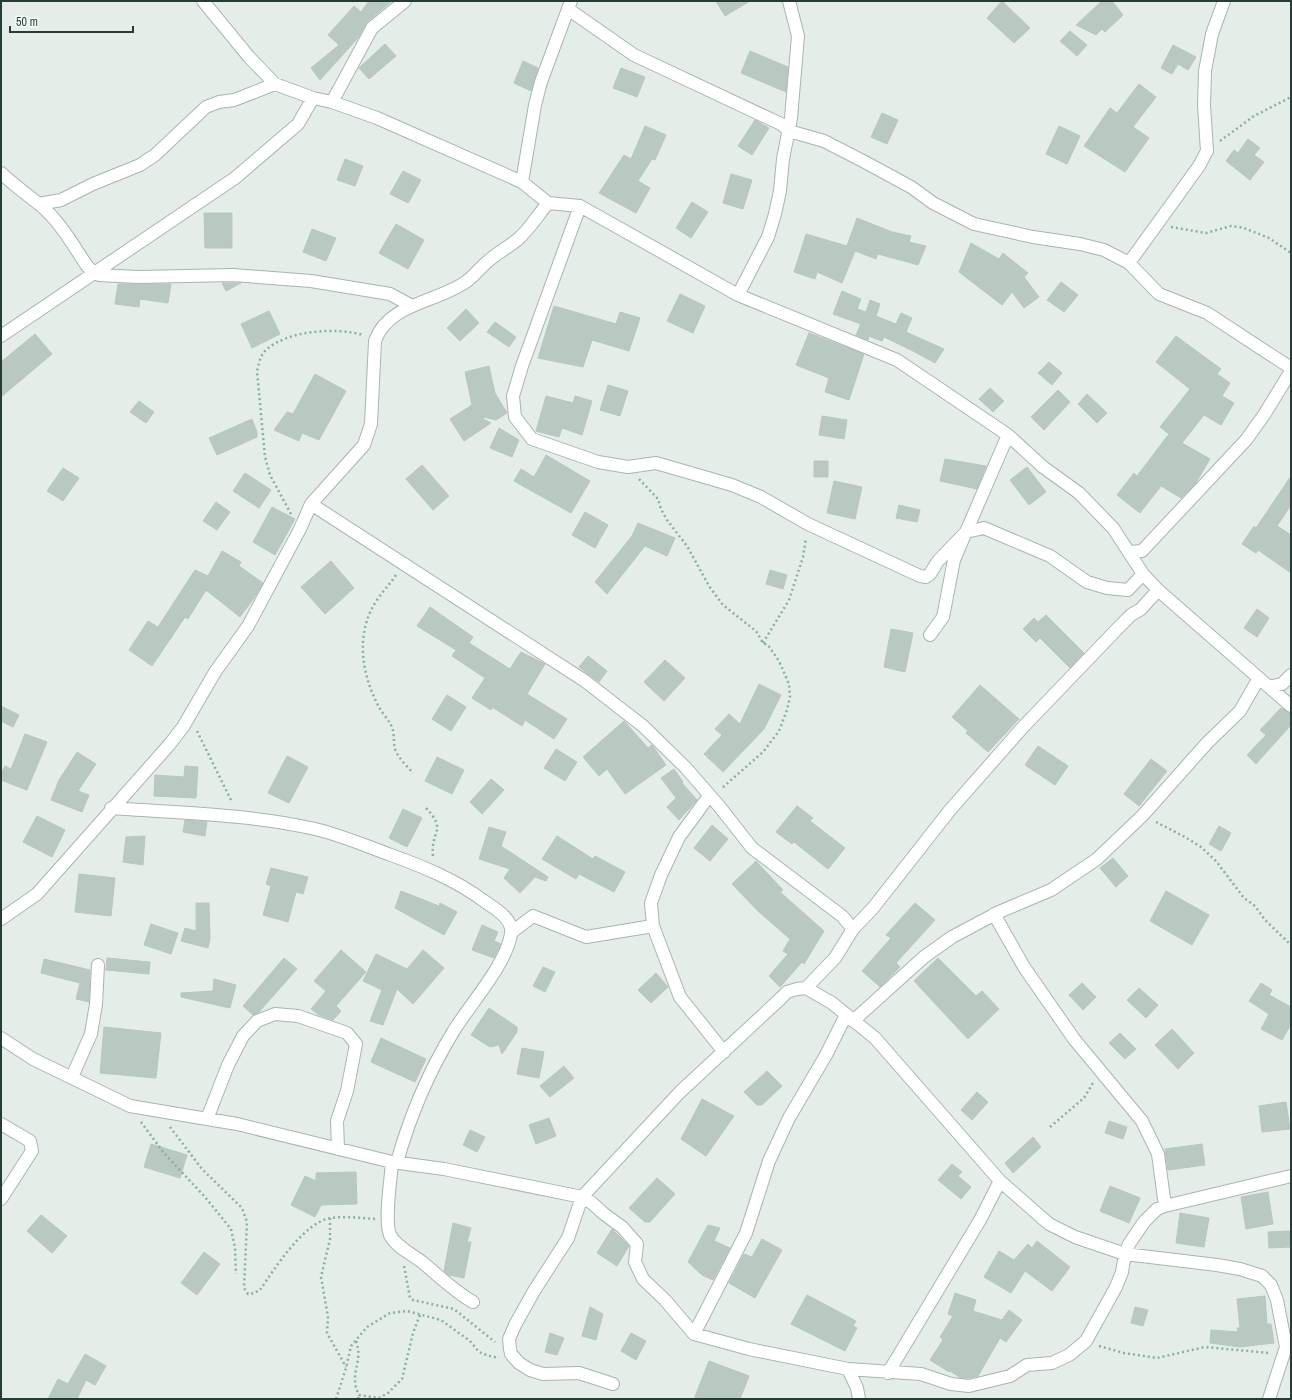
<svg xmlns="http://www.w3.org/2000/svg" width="1292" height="1400" font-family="'Archivo Narrow',sans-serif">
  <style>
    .building { fill: #bac8c2; stroke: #b7c7c0 }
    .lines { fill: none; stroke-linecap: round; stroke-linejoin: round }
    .minor-casing { stroke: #a7b5b0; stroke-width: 14 }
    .path { stroke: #87afa2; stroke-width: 2.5; stroke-dasharray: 2 3; stroke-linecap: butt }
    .minor { stroke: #fff; stroke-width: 12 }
  </style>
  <rect width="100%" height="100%" fill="#e5ede9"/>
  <path class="building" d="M369 1H392L367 22 358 38 320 80 311 68 339 45 328 35 354 6 361 12Z
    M716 1H750L725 16Z
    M1002 1 1030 28 1014 43 987 18Z
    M1102 1H1112L1123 15 1105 32 1102 29 1096 35 1076 25Z
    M1070 31 1087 45 1077 56 1060 41Z
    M385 44 396 56 369 79 359 68Z
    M1173 45 1196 57 1188 70 1178 64 1172 74 1161 68Z
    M750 51 788 67 786 92 741 73Z
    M523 61 538 68 531 91 514 83Z
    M621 68 645 77 637 97 613 88Z
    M1139 84 1156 97 1133 127 1149 138 1125 172 1084 146 1110 108 1117 113Z
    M882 113 898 120 887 144 871 137Z
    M755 120 769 128 752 155 738 146Z
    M645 126 666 135 655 160 652 159 638 181 650 188 636 213 599 193 624 155 631 159Z
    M1059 126 1080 136 1067 164 1046 154Z
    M1248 139 1260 148 1254 155 1264 162 1250 180 1226 161 1234 150 1238 153Z
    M345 159 363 166 355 186 337 180Z
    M403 171 421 180 408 203 390 194Z
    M731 174 752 180 743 209 723 203Z
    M692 202 708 212 691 238 676 228Z
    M204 213H232V248H205Z
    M857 218 892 232 911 236 909 242 926 246 918 265 878 254 876 259 855 251 842 283 817 272 815 279 794 272 806 234 847 246Z
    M396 224 424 240 408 269 379 253Z
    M312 229 336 238 326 261 303 252Z
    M971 243 999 259 1003 253 1028 273 1024 277 1039 297 1024 308 1012 292 1002 305 959 272Z
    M1061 282 1078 295 1064 312 1047 300Z
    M222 283H241L226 291Z
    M118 284H171L168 303 140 299 139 307 115 304Z
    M842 291 861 299 857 309 866 312 870 300 880 304 876 316 896 324 901 313 912 318 906 332 944 349 935 363 911 350 884 337 882 341 869 336 868 340 856 335 861 324 833 314Z
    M680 294 705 306 693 333 667 321Z
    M554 306 616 324 620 312 640 318 629 351 592 340 583 367 538 358Z
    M466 309 479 323 460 341 447 328Z
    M269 311 280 334 252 348 241 324Z
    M495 322 516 337 509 347 487 332Z
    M809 333 864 354 849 400 825 392 829 378 796 365Z
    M35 334 52 354 1 397V362Z
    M1176 336 1221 369 1217 374 1230 383 1222 396 1234 403 1221 425 1204 415 1182 443 1210 459 1195 484 1181 498 1161 486 1140 513 1117 495 1134 473 1137 476 1169 434 1160 427 1190 389 1156 362Z
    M1049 362 1062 373 1052 385 1038 373Z
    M489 366 495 393 507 413 496 420 484 417 483 419 491 423 464 441 450 419 472 405 465 372Z
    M315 374 346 391 319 440 302 433 299 441 274 430 287 412 293 414Z
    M608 385 628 391 620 416 600 410Z
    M990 388 1004 401 993 412 979 399Z
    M1058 390 1070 402 1044 430 1031 417Z
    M1087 394 1107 413 1097 423 1078 404Z
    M546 396 573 403 575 396 592 401 582 435 562 428 559 437 536 431Z
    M139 401 154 412 146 423 130 412Z
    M822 416 847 420 844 439 819 435Z
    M252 419 257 432V437L217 455 209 438Z
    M499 428 519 440 512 457 490 448Z
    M546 455 590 481 571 513 514 481 521 469 534 477Z
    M945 459 986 466 977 489 940 481Z
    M814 461H828V477H814Z
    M422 465 449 496 433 510 406 479Z
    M1027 467 1046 492 1029 505 1010 480Z
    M63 468 79 478 63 501 47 491Z
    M245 473 271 490 259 508 233 491Z
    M1291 476V505L1277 526 1291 535V573L1258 550 1256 553 1242 544 1254 526 1256 528Z
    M834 481 862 487 855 519 827 513Z
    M216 502 230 512 217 530 203 521Z
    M899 505 920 510 917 522 896 518Z
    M272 507 295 519 275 555 253 542Z
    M585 512 608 525 595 548 572 535Z
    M638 523 675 538 667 556 645 546 607 594 595 582 632 536Z
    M222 551 241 562 239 566 263 583 254 598 240 617 206 590 188 619 185 617 152 666 129 650 148 621 158 627 195 570 208 576Z
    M331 561 354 588 325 614 301 587Z
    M770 570 787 575 783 589 766 584Z
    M430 607 473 637 469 643 510 669 521 652 545 664 527 694 567 719 554 739 525 720 522 726 492 707 491 710 472 698 485 678 452 656 456 650 417 626Z
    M1257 609 1269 618 1257 637 1244 628Z
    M1046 615 1084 653 1070 668 1040 638 1036 642 1023 629 1034 618 1038 622Z
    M891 629 913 633 905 672 884 667Z
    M588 656 607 671 599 682 579 667Z
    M665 660 685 678 664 701 644 682Z
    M759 684 781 695 764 729 723 772 704 754 722 735 715 729 729 714 740 724Z
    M980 685 1019 719 988 752 966 733 968 731 952 717Z
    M447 695 466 707 451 731 432 719Z
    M1 706 19 715 13 727 1 721Z
    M1281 708 1291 713V725L1256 764 1247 755 1266 735 1260 730Z
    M624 721 648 748 652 745 666 765 625 794 607 769 599 776 583 757Z
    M25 734 47 742 27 790 1 780V774L5 766 11 769Z
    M1038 746 1068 766 1055 785 1025 765Z
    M556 749 577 762 565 781 544 768Z
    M77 752 96 764 78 791 89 795 82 812 51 800 59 780Z
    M287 756 308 767 289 803 268 793Z
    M437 757 464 770 452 794 425 781Z
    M1151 759 1167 771 1139 806 1124 794Z
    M185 766 198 767 196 798 154 796 155 775 184 777Z
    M674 769 683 782 682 783 697 800 679 820 667 807 676 798 661 778Z
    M491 779 504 790 482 814 470 802Z
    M797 806 813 818 810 821 845 848 828 869 794 842 792 844 776 832Z
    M403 809 422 818 407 847 389 838Z
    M37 816 65 830 52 857 23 842Z
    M185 820 207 822 205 836 183 832Z
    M712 825 728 839 710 861 694 848Z
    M1219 826 1231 833 1221 851 1209 844Z
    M489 827 506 832 501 846 548 877 546 881 535 877 520 893 504 878 510 869 479 859Z
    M145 836 143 865 123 862 126 837Z
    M557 836 593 859 595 856 625 872 614 892 579 874 576 879 542 859Z
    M1113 858 1128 876 1116 887 1100 868Z
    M756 861 783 890 780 892 824 931 804 964 802 962 780 987 769 976 788 954 783 951 790 939 759 912 732 884Z
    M271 868 308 877 303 894 296 892 288 922 263 915 271 886 266 884Z
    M79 874 115 878 111 916 75 912Z
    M401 891 439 906 440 903 457 912 444 935 395 908Z
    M1166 891 1209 915 1192 945 1150 921Z
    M196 903H209L210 939 208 948 181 941 185 928 196 931Z
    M915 903 935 920 896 963 900 967 880 987 862 971 891 938 886 935Z
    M151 924 178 933 171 954 144 945Z
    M482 925 498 932 494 941 501 944 494 958 472 950Z
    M341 950 366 972 336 1006 341 1011 333 1020 319 1015 311 1009 326 991 314 981Z
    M423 950 444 968 413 1004 397 989 383 1025 370 1021 382 990 363 981 376 954 407 969Z
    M107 958 150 962 149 974 106 970Z
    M284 958 297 969 259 1012 253 1015 243 1006Z
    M938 958 976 996 982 991 999 1009 968 1039 914 981Z
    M44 959 90 970 89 1002 76 999 80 983 41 973Z
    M543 967 555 972 545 992 533 986Z
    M656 973 668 987 651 1003 638 990Z
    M214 979 236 985 230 1008 181 997V993L213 991Z
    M1082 983 1096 997 1083 1010 1069 995Z
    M1261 983 1272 990 1269 995 1291 1007V1024L1282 1040 1261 1029 1269 1014 1249 1001Z
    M1139 988 1158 1005 1146 1018 1127 1000Z
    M489 1008 517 1027V1032L502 1054 499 1045 490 1047 471 1035Z
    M104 1027 161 1033 156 1078 100 1073Z
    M1172 1029 1194 1053 1178 1069 1155 1045Z
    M1120 1033 1136 1049 1125 1059 1109 1043Z
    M381 1038 426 1059 415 1082 371 1062Z
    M522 1048 544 1052 539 1078 517 1074Z
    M564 1066 574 1078 550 1097 540 1086Z
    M767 1071 782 1086 762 1105H757L744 1092Z
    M977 1092 988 1102 972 1120 961 1110Z
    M702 1099 734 1116 706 1156 681 1139Z
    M1286 1102 1290 1129 1262 1132 1259 1106Z
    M549 1118 556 1136 536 1144 529 1125Z
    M1109 1121 1127 1127 1123 1139 1105 1133Z
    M470 1130 485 1137 477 1152 463 1145Z
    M1033 1137 1041 1147 1013 1173 1005 1163Z
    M151 1144 187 1155 180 1178 144 1167Z
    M1202 1144 1205 1165 1168 1170 1165 1149Z
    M952 1164 962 1172 958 1176 971 1187 961 1199 938 1180Z
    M356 1172 357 1204 321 1205 315 1217 291 1205 305 1176 316 1181V1173Z
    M657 1178 675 1194 650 1222H645L629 1208Z
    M1110 1186 1140 1198 1129 1223 1100 1211Z
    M1268 1192 1273 1224 1246 1229 1241 1197Z
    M1180 1213 1209 1218 1204 1247 1176 1243Z
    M41 1215 67 1236 52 1253 27 1231Z
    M453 1223 471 1228 467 1242H471L464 1278 449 1275 444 1271Z
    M708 1225 720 1228 714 1241 730 1248 713 1280 702 1275 688 1262Z
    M612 1229 629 1246 617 1266 597 1253Z
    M1291 1231V1247L1269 1248 1268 1232Z
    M762 1239 782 1250 755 1298 729 1283 744 1254 752 1257Z
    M1037 1241 1070 1267 1052 1291 1025 1271 1011 1293 984 1277 999 1251 1014 1260 1028 1244 1032 1248Z
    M204 1252 220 1264 197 1295 181 1283Z
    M955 1293 976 1300 973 1311 1002 1320 1009 1310 1022 1320 1006 1342 1000 1338 978 1376 969 1378H961L950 1371 949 1372 930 1360 943 1340 940 1337 953 1316 948 1314Z
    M807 1295 856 1321 853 1326 857 1328 845 1351 791 1324Z
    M1265 1296 1267 1324H1271L1274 1343 1240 1347 1210 1343 1211 1330 1238 1332 1237 1328H1240L1237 1299Z
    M590 1307 603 1314 596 1340 582 1336Z
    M1135 1307 1148 1310 1143 1326 1131 1323Z
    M550 1333 564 1338 557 1355 545 1352Z
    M631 1333 646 1341 636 1360 621 1351Z
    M85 1354 106 1366 95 1385 86 1380 77 1399H48L58 1379 68 1384Z
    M709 1361 749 1376 740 1399H694Z"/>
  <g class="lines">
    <defs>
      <path id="minor" d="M203 1 249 57 275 84 313 98 332 102 377 118 513 178 522 182 548 203 580 206 738 295 897 360 1008 435 1043 467 1079 493 1113 528 1143 574 1158 590 1291 706
        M568 9 634 55 781 124 789 131 824 141 863 161 911 187 933 203 974 224 1033 237 1080 244 1104 250 1129 263 1159 294 1207 313 1291 368
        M332 102 372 28 405 1
        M1 173C14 185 26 194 39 204 59 220 73 245 87 266L93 272 99 275 138 277 233 275 311 281 390 294 412 306
        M522 182 535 105 541 82 571 1
        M39 204 61 200 93 184 140 165 155 155 206 107 219 102 234 100 275 84
        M580 206 522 366 513 396 515 417 532 439 598 462 628 467 656 463 732 485 761 497 808 524 920 576 926 577 930 574 938 561 966 532 1008 435
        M1129 263 1199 166 1207 151 1204 105 1205 71 1212 34 1224 1
        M738 295 768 237 775 214 780 191 783 159 791 118 798 36 789 1
        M1 336 235 178 298 124 313 98
        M311 504 585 681 643 726 686 768 719 806 752 848 842 916 853 929
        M1130 552 1142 551 1246 440 1264 415 1291 371
        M930 635 943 617 954 560 966 532 984 528 1050 556 1087 582 1107 588 1128 590 1143 574
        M1269 687 1282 684 1291 675
        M709 796 679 837 661 875 651 903 653 926 680 997 724 1052
        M111 808C179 813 249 814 315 829 341 835 366 846 391 855 424 867 456 880 484 901 494 908 514 919 511 934 506 965 470 1004 453 1032 428 1073 410 1116 397 1162
        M994 914 1024 967 1074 1039 1142 1121 1158 1154 1165 1206
        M1 919 37 894 169 745 183 727 215 672 248 626 300 529 311 504 364 445 371 424 375 341C388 303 439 302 467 281 474 276 480 268 487 262 496 254 507 248 517 240 529 230 538 215 548 203
        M512 932 533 916 586 937 653 926
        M806 988 835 958 853 929 873 908 950 810 1023 727 1119 627 1131 615 1141 609 1158 590
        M853 1021 924 957 952 937 999 912 1051 890 1097 859 1143 815 1207 743 1240 711 1259 678
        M1 1038 33 1059 130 1106 237 1124 392 1162 444 1169 582 1197 680 1092 779 1000 787 992 797 989 806 988 832 1003 875 1038 1000 1181 1049 1224 1075 1237 1125 1254 1217 1265 1240 1269 1262 1276 1271 1285 1277 1300 1286 1347 1269 1399
        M72 1077 91 1034 96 1004 98 965
        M207 1119 228 1065 243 1036 257 1021 275 1014 298 1016 347 1033 356 1044 347 1091 337 1121 338 1149
        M1 1124 30 1141 32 1151 1 1199
        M392 1162C391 1179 384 1220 390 1235 396 1247 412 1254 422 1262 439 1276 454 1291 473 1302
        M694 1334 746 1233 769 1161 789 1118 826 1055 846 1015
        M848 1369 857 1388 859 1399
        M888 1373 980 1220 1000 1181
        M613 1384 579 1373 543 1374 530 1370 519 1363 511 1354 510 1349 509 1339 515 1325 534 1291 568 1238 582 1197 592 1203 604 1214 622 1227 637 1244 635 1262 643 1279 665 1300 694 1334 749 1349 848 1369 921 1374 951 1384 969 1386 1010 1376 1027 1365 1052 1363 1069 1355 1086 1341 1116 1287 1122 1272 1125 1254 1129 1244 1144 1222 1157 1209 1165 1206 1291 1176"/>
    </defs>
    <use href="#minor" class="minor-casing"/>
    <path class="path" d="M1220 141 1254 116 1291 97
      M1171 227 1206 233 1231 226 1244 228 1269 238 1291 253
      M639 479 658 499 661 509 667 520 687 546 709 586 723 605 756 631 763 643 768 645 779 661 789 684 790 697 787 710 779 731 763 752 722 788
      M291 514 270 475 265 457 257 371C259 364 260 356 265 351 286 330 337 327 363 335
      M396 575C390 584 383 591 377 600 355 632 361 674 379 707 382 713 388 719 391 725 395 733 393 741 395 749 398 758 407 766 413 773
      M763 643 789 600 803 557 806 538
      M197 731 232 802
      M426 808C448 831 430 831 433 856
      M1156 822 1185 837 1201 847 1216 861 1244 898 1255 906 1265 920 1291 945
      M141 1122 164 1153 205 1197 231 1229 235 1248 236 1274
      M170 1127 202 1169 242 1208 247 1222 244 1288 248 1294 254 1293 260 1290C275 1268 304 1222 331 1218 346 1216 361 1218 375 1219
      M1050 1127 1084 1098 1093 1083
      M330 1218V1239L321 1277 328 1317 327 1333 346 1367
      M404 1266 410 1298 413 1300 454 1309 495 1342
      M356 1341C364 1362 348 1374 359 1395L379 1398 388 1393 402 1379 413 1333 420 1315
      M1099 1346 1124 1353 1157 1358 1205 1347 1269 1353
      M336 1399 346 1368 351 1346 367 1327 390 1313 407 1311 441 1320 470 1341 479 1352 489 1356 499 1358
      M358 1399 359 1395"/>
    <use href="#minor" class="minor"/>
  </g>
  <rect width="1292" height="1400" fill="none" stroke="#243e37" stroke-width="4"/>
  <path d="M10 26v6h123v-6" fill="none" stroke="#243e37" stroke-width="2"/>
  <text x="16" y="26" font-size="12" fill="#243e37" stroke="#f5faf7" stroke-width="3" paint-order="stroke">50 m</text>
</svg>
